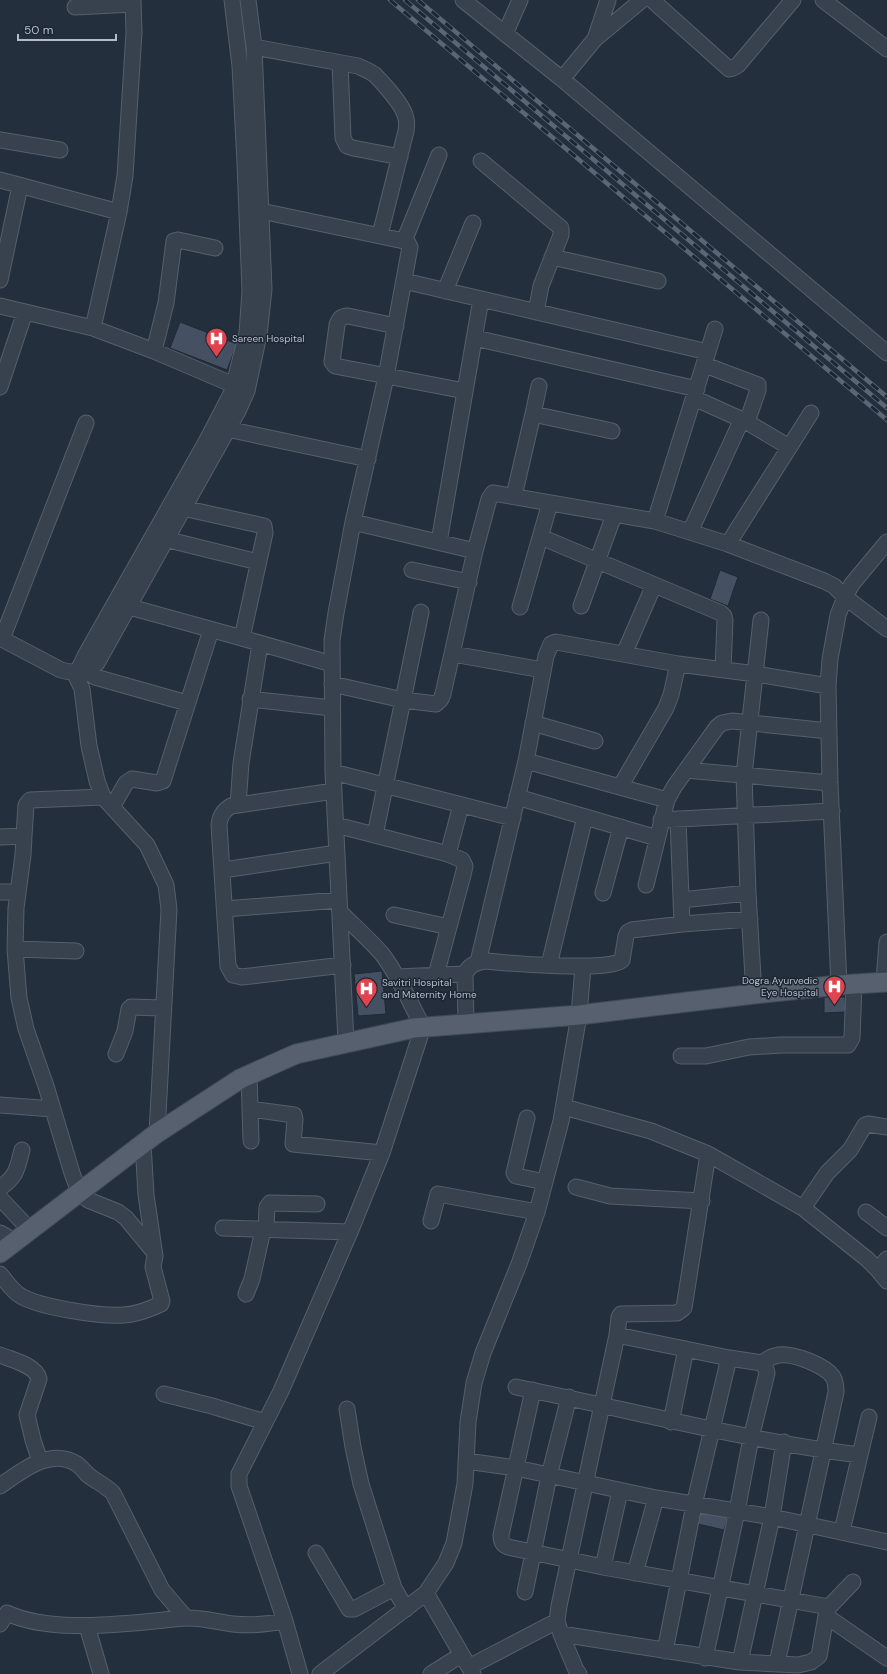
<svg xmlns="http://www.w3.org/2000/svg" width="887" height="1674" font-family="'DM Sans',sans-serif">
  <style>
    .building { fill: #455162; stroke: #1f2835 }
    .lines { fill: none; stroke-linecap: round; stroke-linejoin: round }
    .minor-casing { stroke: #565f6c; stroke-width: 17 }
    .major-casing { stroke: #414a57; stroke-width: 21 }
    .minor { stroke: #38414e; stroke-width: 15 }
    .major { stroke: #56606e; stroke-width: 19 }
    .rail-casing { stroke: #5a6575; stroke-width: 4.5 }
    .rail { stroke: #1d2633; stroke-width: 3; stroke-dasharray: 9; stroke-linecap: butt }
    .labels { text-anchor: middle; stroke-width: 3; stroke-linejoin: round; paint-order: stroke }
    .poi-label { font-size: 10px; fill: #b4bcc9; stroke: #1d2633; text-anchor: start }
  </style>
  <rect width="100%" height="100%" fill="#242f3e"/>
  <path class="building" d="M180 322 237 344 227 370 170 348Z
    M720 570 738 577 728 606 710 599Z
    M382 971 386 1014 358 1016 354 974Z
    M824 997H845L846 1012 824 1013Z
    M701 1510 728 1517 724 1530 698 1524Z"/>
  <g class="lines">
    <defs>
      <path id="minor" d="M463 0 562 79 887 353
        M652 0 729 69 733 68 738 65 793 0
        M823 0 887 49
        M75 7 133 4
        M505 34 520 0
        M595 39 642 0
        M254 47 358 66C364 69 370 71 375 75 383 83 402 104 405 115 407 120 407 125 406 131L380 235
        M340 63 343 138 347 146 353 148 400 157
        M562 79 595 39 608 0
        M0 140 60 150
        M481 161 561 228V235L541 286 536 312
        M0 180 119 212
        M261 211 404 241 408 243 410 247 386 377 353 522 336 613 332 640 333 772 346 1042
        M404 241 439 155
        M552 257 658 281
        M0 280 20 186
        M404 281 708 352
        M445 291 473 223
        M0 306 93 328 154 351 243 389
        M396 326 348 316C341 316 339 319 337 325L332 362 335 366 340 367 465 391
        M93 328 119 212 125 176 134 32 133 0
        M475 338 697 389
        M154 351 166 303 174 241 178 240 215 248
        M705 365 758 385V390L747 422
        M0 387 25 312
        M694 398 747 422 789 447
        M533 414 539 386
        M219 425 227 429 368 459
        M514 496 533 414 612 431
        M183 508 264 526 265 533 242 638
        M655 521 715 329
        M353 522 475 551
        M690 532 742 419
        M541 537 721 613 724 616 725 620 723 670
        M165 539 258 562
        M439 542 481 299
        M728 544 811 413
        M412 570 469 582
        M119 604 242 638 332 664
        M581 606 614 515
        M520 607 550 503
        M0 638 61 670C74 674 87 672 97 663L238 411 247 391 259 335 264 289 254 47 248 0
        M2 639 86 423
        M453 654 543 670
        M624 654 654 585
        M80 666 84 670 95 677 187 703
        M78 671 85 656 206 442 232 392 247 333 250 291 245 163 240 66 232 0
        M74 672 82 689 89 746 97 781 103 797 147 845 166 885 169 909 157 1133
        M332 684 403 700 421 612
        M250 699 332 708
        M533 723 595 741
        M526 761 667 800
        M686 770 830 783
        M333 772 513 818
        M620 787 666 708 671 695 678 664
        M334 791 231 806C223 811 220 816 219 825L228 966 233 975 242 977 343 965
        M517 797 657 838
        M238 805 241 763 260 644
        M112 807 126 783 132 779 157 783 163 781 211 630
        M678 819 682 924
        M661 820 832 811
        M336 825 448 854 462 860 465 866 463 875 436 975
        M375 835 403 700 436 704 441 699 443 694 475 551 489 499 493 493 655 521 728 544 824 581 834 586 845 597 887 629
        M24 836 23 855 16 908 15 949 19 998 26 1029 46 1086 72 1173 79 1192 88 1200 118 1212 126 1218 154 1252
        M0 837 24 836 26 805 30 800 103 797
        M448 854 461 805
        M223 870 337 853
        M646 885 667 800 674 787 717 727 722 723 732 721 829 731
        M0 892H17
        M603 893 621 827
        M681 900 748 893
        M225 909 339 900
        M394 915 449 927
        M15 949 76 951
        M478 962 526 761 546 656 551 644 556 642 678 664 756 674 828 686
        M549 965 585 817
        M465 974 466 1024
        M397 977 465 974C469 965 476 962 486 961 505 963 613 972 622 960L626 936 628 932 632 930 682 924 750 919
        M884 981 887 942
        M839 985 830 783 828 686 830 659 838 615 845 597 852 584 887 542
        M754 994 748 893 744 775 761 620
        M116 1054 125 1031 129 1009 131 1007 162 1008
        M681 1056H706L749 1047 782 1045H848L852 1038 854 984
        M249 1075 251 1141
        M0 1105 53 1109
        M564 1107 651 1131 708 1154 803 1208 867 1259 878 1270 887 1281
        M250 1109 294 1115 295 1119 293 1144 382 1153
        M527 1118 514 1173 516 1176 545 1182
        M576 1187 610 1196 702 1201
        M0 1188C17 1176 17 1169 22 1150
        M0 1198 30 1230
        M803 1208 827 1173 850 1150 865 1125 868 1124 887 1127
        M866 1212 887 1228
        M431 1221 438 1194 537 1212
        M223 1228 350 1232
        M266 1230 267 1207 270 1203 317 1204
        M0 1233 16 1242
        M878 1270 887 1259
        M0 1274C7 1282 12 1291 21 1296 39 1307 101 1317 123 1315 135 1315 150 1309 161 1304L162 1301 153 1267 155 1256 146 1195 143 1143
        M246 1294 252 1279 263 1230
        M617 1335 619 1317 621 1314 677 1313 684 1308 708 1154
        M0 1355C12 1360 36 1365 39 1379L27 1415 33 1440 40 1461
        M762 1363C767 1359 773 1356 779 1355 793 1353 825 1365 833 1377 836 1382 836 1387 836 1392L777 1663
        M516 1387C630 1410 743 1440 859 1455
        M533 1390 501 1535C501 1541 502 1544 508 1547L603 1567 829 1607
        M164 1394 212 1406 265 1422
        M347 1409 353 1447 361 1484 394 1588 406 1609
        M671 1422 686 1349
        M466 1461 516 1468 656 1498 772 1517 887 1542
        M0 1486C22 1471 50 1447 77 1464 81 1467 85 1472 88 1475 97 1482 105 1485 113 1493L162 1590 186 1618
        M842 1531 869 1417
        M316 1553 349 1609H354L394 1588
        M603 1567 620 1491
        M635 1573 656 1498
        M525 1592 549 1476 569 1397
        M426 1593 473 1674
        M826 1616 887 1658
        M0 1624 7 1613C48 1632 110 1625 155 1621 166 1620 177 1618 188 1618 204 1618 218 1622 233 1624 250 1626 269 1624 285 1621
        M87 1626 101 1674
        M561 1634 740 1662 798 1665 811 1662 819 1656 826 1616 829 1607 853 1582
        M665 1651 694 1505 729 1358
        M740 1662 772 1517 784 1442
        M469 1667 557 1621
        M300 1674 285 1621 239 1486V1474L281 1391 350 1232 382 1153 423 1027C410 1003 399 976 382 954 369 939 354 926 340 912
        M320 1674 426 1593 446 1563 454 1543 465 1484 468 1422 474 1383 483 1353 519 1264 537 1212 561 1121 579 1015 583 967
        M431 1674 461 1655
        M579 1674 576 1670 561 1634 557 1621 559 1606 617 1335 729 1358 762 1363 766 1369 767 1373 751 1438 737 1511 705 1658"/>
      <path id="major" d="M0 1253 157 1133 240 1079 296 1054 414 1028 579 1015 754 994 839 985 887 982"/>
    </defs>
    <use href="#minor" class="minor-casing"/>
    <use href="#major" class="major-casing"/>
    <use href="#minor" class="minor"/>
    <use href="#major" class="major"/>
    <defs>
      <path id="rail" d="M390 0 887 420
        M405 0 887 408
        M418 0 887 397"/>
    </defs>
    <use href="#rail" class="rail-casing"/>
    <use href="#rail" class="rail"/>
  </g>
  <defs>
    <symbol id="hospital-pin" viewBox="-11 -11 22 30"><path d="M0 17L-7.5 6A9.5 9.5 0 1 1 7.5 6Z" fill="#e0444e" stroke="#1d2633"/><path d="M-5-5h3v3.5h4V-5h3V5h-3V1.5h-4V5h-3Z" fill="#fff"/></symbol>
  </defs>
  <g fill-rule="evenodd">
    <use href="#hospital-pin" x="204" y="326" width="25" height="34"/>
    <use href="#hospital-pin" x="822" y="974" width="25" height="34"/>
    <use href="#hospital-pin" x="354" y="976" width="25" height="34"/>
  </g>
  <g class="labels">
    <g class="poi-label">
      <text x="232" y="342">Sareen Hospital</text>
      <text x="818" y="984" text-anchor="end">Dogra Ayurvedic<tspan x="818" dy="12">Eye Hospital</tspan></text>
      <text x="382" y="986">Savitri Hospital<tspan x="382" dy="12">and Maternity Home</tspan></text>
    </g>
  </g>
  <path d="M18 34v6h98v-6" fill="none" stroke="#b4bcc9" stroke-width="2"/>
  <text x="24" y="34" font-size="12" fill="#b4bcc9" stroke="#1d2633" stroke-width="3" paint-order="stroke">50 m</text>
</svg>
